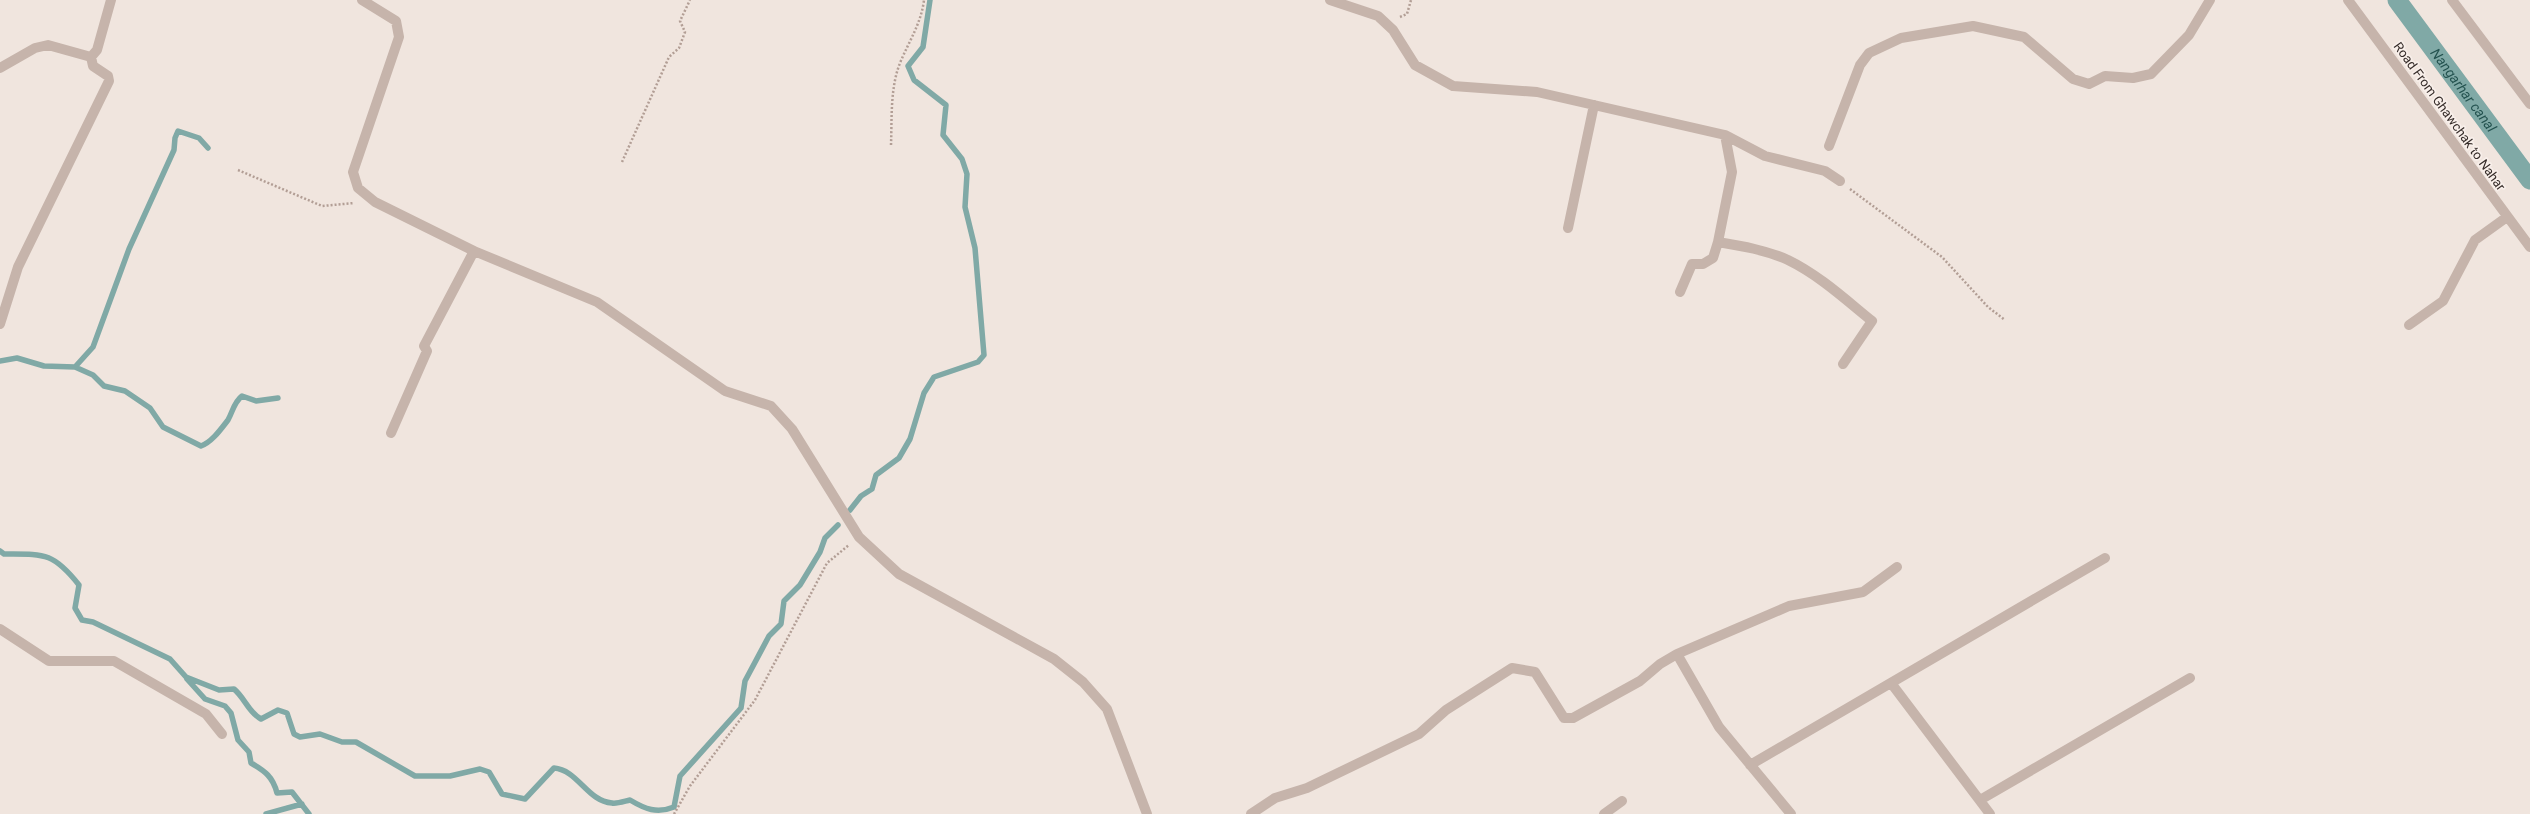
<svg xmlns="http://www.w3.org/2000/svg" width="2530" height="814" font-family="Roboto,sans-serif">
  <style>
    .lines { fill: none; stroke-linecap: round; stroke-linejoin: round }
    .stream { stroke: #80a9a6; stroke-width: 5.5 }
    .canal { stroke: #80a9a6; stroke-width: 19 }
    .path { stroke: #b29e95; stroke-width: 2.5; stroke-dasharray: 2 2; stroke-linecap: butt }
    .minor { stroke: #c6b4ab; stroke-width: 10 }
    .labels { text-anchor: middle; stroke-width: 3.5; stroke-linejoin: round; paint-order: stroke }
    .street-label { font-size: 13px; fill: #352c29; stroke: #f8efea }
    .water-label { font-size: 14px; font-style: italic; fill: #23524f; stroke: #f8efea }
  </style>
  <rect width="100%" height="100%" fill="#f0e5de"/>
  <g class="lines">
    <path class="stream" d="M0 361 17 358 44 366 75 367 93 375 104 386 125 391 150 408 163 427 201 446C212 442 221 429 228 420 233 411 234 402 242 396L256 401 278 398
      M75 367 93 347 129 249 174 150 175 138 178 131 199 138 208 148
      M850 510 861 496 872 489 876 475 899 458 910 439 924 393 934 377 978 362 984 355 975 248 965 207 967 174 962 159 943 135 946 105 914 80 908 66 923 47 930 0
      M0 551 4 554C44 554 53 552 79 585L75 608 82 620 93 622 170 659 186 677 219 690 234 689C245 698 248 712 261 719L278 710 287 713 294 734 300 737 320 734 342 742H356L415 776H450L480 769 489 772 502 794 525 799 554 768C578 770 587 801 612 803 617 804 625 801 630 800 645 809 657 814 674 807L680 776 741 708 745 681 769 636 781 624 784 601 800 585 820 552 825 538 838 525
      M187 679 205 699 225 706 231 713 238 740 249 752 251 763C265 771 273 777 277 793L292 792 309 814
      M266 814 302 804"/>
    <path class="canal" id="s1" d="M2397 0 2530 180"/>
    <path class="path" d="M1400 17 1407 14 1411 0
      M891 145C892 119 890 88 900 63 909 41 921 24 924 0
      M622 162 669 57 679 48 685 32 680 21 690 0
      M238 170 322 206 354 203
      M1850 189 1942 257 1988 307 2005 320
      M674 814 690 786 755 700 827 563 849 545"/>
    <path class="minor" d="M362 0 396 21 399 37 353 172 358 188 375 202 474 251 597 302 725 391 771 406 792 429 859 537 899 574 1054 659 1083 682 1107 709 1147 814
      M1330 0 1378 16 1393 30 1415 65 1453 86 1537 92 1725 135 1765 156 1825 171 1840 181
      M2348 0 2530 247
      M2452 0 2530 104
      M0 68 35 48 48 45 91 57 97 50 111 0
      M1829 146 1860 65 1869 53 1901 38 1973 26 2024 37 2073 79 2089 84 2105 76 2133 78 2151 74 2189 35 2210 0
      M1568 228 1594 105
      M1718 242C1742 246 1766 250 1788 260 1819 275 1846 300 1872 321L1843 364
      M1680 292 1692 264H1703L1713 258 1718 242 1732 172 1725 135
      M0 324 18 267 109 81 108 76 93 66 91 57
      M2409 325 2443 301 2475 240 2507 217
      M391 433 427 351 424 346 474 251
      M0 629 49 661H114L206 714 222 734
      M1677 654 1719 727 1791 814
      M1891 683 1990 814
      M1750 765 2105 558
      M1980 800 2190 678
      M1251 814 1275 798 1307 788 1419 734 1446 710 1512 668 1535 672 1564 718H1573L1640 681 1660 664 1677 654 1789 606 1863 592 1897 567
      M1604 814 1622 801"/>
  </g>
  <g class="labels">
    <g class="street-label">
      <text transform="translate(2450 116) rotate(54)" y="5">Road From Ghawchak to Nahar</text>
    </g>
    <g class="water-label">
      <text dy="5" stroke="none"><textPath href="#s1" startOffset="112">Nangarhar canal</textPath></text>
    </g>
  </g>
</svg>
